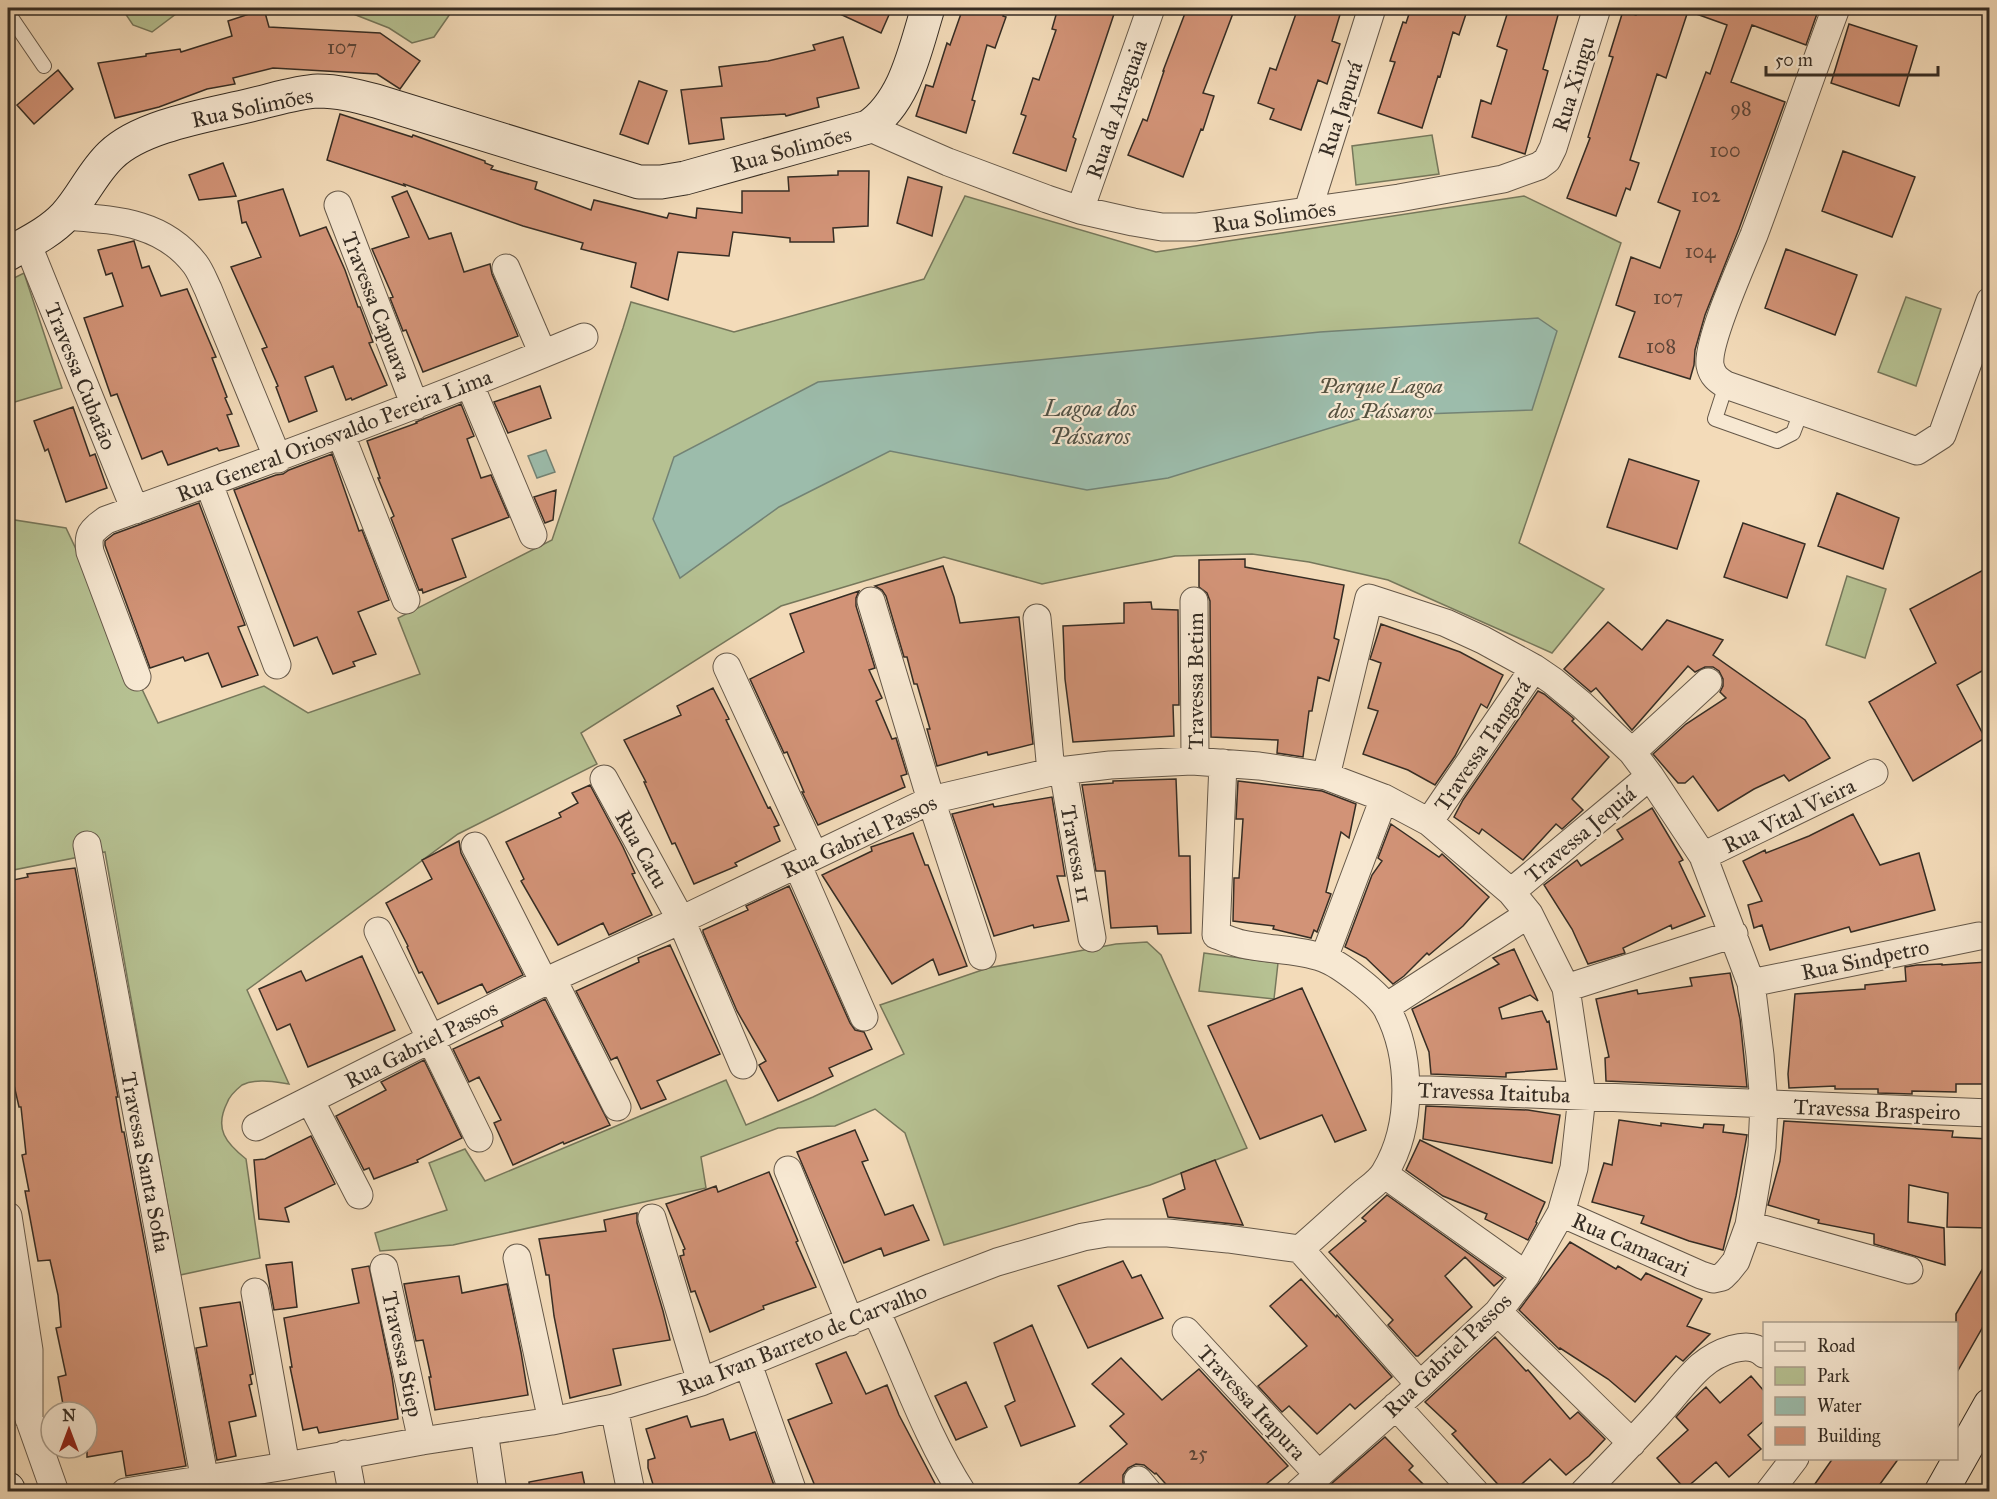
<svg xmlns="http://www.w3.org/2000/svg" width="1997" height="1499" font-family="'IM FELL Great Primer',serif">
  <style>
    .green { fill: #b6c192; stroke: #76775b; stroke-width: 1.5 }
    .water { fill: #9cbcab; stroke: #738375; stroke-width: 1.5 }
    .building { fill: #d29377; stroke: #362d24; stroke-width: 1.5 }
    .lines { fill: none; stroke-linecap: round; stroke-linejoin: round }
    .lane-casing { stroke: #655849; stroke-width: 16 }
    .street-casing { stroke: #655849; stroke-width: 29 }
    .secondary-casing { stroke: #362d24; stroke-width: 35 }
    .lane { stroke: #f7e8d2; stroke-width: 14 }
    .street { stroke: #f7e8d2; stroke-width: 27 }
    .secondary { stroke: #f7e8d2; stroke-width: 33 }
    .labels { text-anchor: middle; stroke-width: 4.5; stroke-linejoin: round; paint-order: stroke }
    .number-label { font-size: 20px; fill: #5d4639 }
    .street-label { font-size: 22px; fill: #362d24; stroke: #f7e8d2 }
    .park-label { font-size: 22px; font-style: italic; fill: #565240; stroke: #f7e8d2 }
    .water-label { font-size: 24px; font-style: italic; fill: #505146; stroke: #f7e8d2 }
  </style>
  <rect width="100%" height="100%" fill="#f3dbb9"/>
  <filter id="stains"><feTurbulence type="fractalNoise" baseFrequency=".00333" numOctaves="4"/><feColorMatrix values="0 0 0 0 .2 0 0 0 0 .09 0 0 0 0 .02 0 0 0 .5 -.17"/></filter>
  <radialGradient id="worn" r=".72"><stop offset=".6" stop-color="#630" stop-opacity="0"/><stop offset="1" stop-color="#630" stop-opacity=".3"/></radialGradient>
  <path class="green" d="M116 8H190L180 11 152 32 133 25 125 13Z
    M338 8H446L450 14 434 37 412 43 389 28Z
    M1432 135 1439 174 1356 185 1352 146Z
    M965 196 1156 252 1524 196 1621 243 1519 543 1604 589 1552 653 1388 580 1309 562 1252 554 1175 556 1042 584 944 557 781 606 581 733 597 764 458 834 247 990 289 1084C275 1082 256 1078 242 1085 237 1089 229 1097 227 1103 214 1129 226 1143 246 1159L260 1258 180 1275 105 852 8 871V519L66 528 158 723 264 686 308 713 420 674 398 618 552 540 623 328 631 302 734 332 924 279Z
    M24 273 62 388 8 404V281Z
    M1906 297 1941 309 1916 386 1878 372Z
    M1847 576 1886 589 1865 658 1826 645Z
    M1147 942 1161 955 1247 1148 1150 1185 944 1245 905 1133 875 1109 835 1126 778 1128 701 1157 706 1188 453 1245 380 1251 375 1233 447 1210 429 1163 465 1149 485 1181 726 1080 746 1125 813 1097 904 1054 880 1005 988 968 1116 944Z
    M1204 953 1278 963 1274 999 1199 991Z"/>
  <path class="water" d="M1538 318 1557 331 1532 410 1369 416 1168 478 1087 490 890 451 779 507 680 578 653 519 674 457 818 382 1320 332Z
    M546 450 555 472 537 478 528 456Z"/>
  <path class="building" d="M827 8H892L881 33Z
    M963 8H1006L1003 16 1006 17 995 48 987 45 972 100 975 101 966 133 916 116 926 85 933 87 947 43 950 45Z
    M1058 8H1116L1073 137 1076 139 1066 171 1013 153 1026 116 1021 114 1033 78 1039 80 1056 30 1052 29Z
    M1187 8H1235L1203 93 1214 96 1203 130 1201 129 1183 177 1128 155 1143 119 1147 121 1164 71H1163Z
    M1298 8H1342L1332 41 1340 44 1327 84 1318 80 1301 130 1270 119 1274 109 1258 103 1270 68 1276 70Z
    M1411 8H1468L1459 35 1453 32 1440 77 1438 76 1422 128 1378 113 1395 62 1390 61 1403 22 1406 23Z
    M1509 8H1560L1543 69 1548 71 1525 154 1472 137 1481 100 1491 104 1507 50 1497 46Z
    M1639 8H1819L1806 45 1752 25 1731 82 1785 102 1739 229 1705 315 1695 350 1694 365 1690 379 1619 357 1635 312 1616 305 1631 257 1660 268 1680 211 1658 202 1706 72 1710 74 1727 25 1688 11 1666 78 1657 74 1630 160 1639 163 1630 190 1626 188 1616 216 1567 198 1590 138 1588 137 1613 57 1609 56 1623 11 1636 15Z
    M264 9 269 27 380 33 420 61 400 89 377 74 273 68 233 78 235 84 207 89 159 107 115 118 98 63 146 56V54L180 49 181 52 232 36 228 21Z
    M1849 24 1917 46 1899 106 1831 83Z
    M843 37 859 88 817 98 819 107 786 116 785 114 721 118 724 139 689 144 681 90 722 86 719 67 768 61 815 50 813 45Z
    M58 70 73 89 34 124 17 105Z
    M639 81 667 91 648 144 620 134Z
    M340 114 412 137 413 135 485 161V163L493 166 491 169 537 182 535 189 591 210 594 200 667 218 669 213 696 218 697 208 742 213V191H789L788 177 838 175V171H869L868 226 833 228 834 242H790V238L733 232 729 256 678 252 668 300 631 287 636 263 581 249 583 243 523 226 404 184 405 186 327 160Z
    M1843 151 1915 177 1892 237 1822 211Z
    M223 163 236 196 199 200 189 175Z
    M908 177 942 187 932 236 897 223Z
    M283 189 300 236 326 227 345 270 358 307H360L373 342 369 343 387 385 352 400 351 398 346 400 333 366 305 377 317 411 289 422 276 387 278 386 262 349 267 347 231 267 261 257 246 222 242 223 238 201Z
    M407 191 429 239 451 233 464 272 490 264 492 274 518 336 423 372 406 330 403 331 390 298 393 297 372 249 409 237 392 197Z
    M134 241 142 268 149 266 161 296 187 289 216 357 212 358 227 397 225 398 232 414 227 415 239 446 219 451 217 448 168 465 162 451 142 459 117 394 111 396 84 318 123 306 112 273 106 275 98 250Z
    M1786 249 1857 275 1835 335 1765 308Z
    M540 386 551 418 508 433 494 402Z
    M461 404 474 436 467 439 481 478 491 475 509 517 452 539 466 577 423 593 422 589 419 590 391 518 394 516 378 478H380L367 441 417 423 416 422Z
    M73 407 90 456 95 454 107 488 66 502 48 449 45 451 34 421Z
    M332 454 359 531 362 530 389 600 358 612 376 654 353 662 355 666 333 674 317 637 294 646 234 490 276 475 283 474 289 470Z
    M1629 459 1699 481 1677 549 1607 527Z
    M556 490 553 520 545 523 534 497Z
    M1837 493 1899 518 1883 569 1818 546Z
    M199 503 245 625 238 627 258 675 222 687 208 653 185 661 183 657 150 668 105 545V541L114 534Z
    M1743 523 1805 544 1787 598 1724 577Z
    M1245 559V567L1344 585 1334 638 1339 640 1329 681 1318 677 1312 711H1309L1303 757 1277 753 1278 740 1211 737 1210 601 1207 593 1199 587V560Z
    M943 566 954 597 960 623 1019 617 1033 744 988 755 987 752 937 766 927 729H930L917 684H914L907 657H904L886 596 882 590 875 586Z
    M1989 567V667L1957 685 1985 738 1913 781 1869 702 1936 663 1910 609Z
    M859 591 856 598V606L875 668 869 670 882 698 876 701 892 739 896 738 907 774 901 776 905 787 818 825 802 792H804L787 752 784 753 750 679 804 652 790 614Z
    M1151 602 1152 609 1178 610 1179 705H1173L1174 736 1073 742 1065 679 1063 626 1124 623V603Z
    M1667 620 1723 640 1713 655 1805 720 1830 758 1789 781 1784 775 1754 789 1718 811 1693 776 1685 783H1678L1653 754 1686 724 1726 698 1720 692 1723 686V679L1719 671 1713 667H1705L1695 672 1688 666 1632 730 1596 688 1591 692 1564 669 1608 622 1642 650Z
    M1381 624 1460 652 1503 675 1487 708 1481 704 1455 756 1435 785 1408 770 1363 754 1378 711 1368 708 1381 663 1370 659Z
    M713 688 729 719 726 720 768 808 770 807 779 825 774 827 780 841 735 863 737 866 694 884 675 843 672 844 644 782H646L624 740 681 715 677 706Z
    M1538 691 1544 694 1572 717 1574 719 1572 721 1609 757 1572 799 1583 810 1562 829 1556 824 1523 860 1482 829 1479 834 1454 817 1463 800Z
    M1176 779 1179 856H1190L1191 933 1158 934 1157 926 1111 928 1105 871H1096L1082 785 1113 783V781Z
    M1238 781 1322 791 1356 804 1349 838 1341 832 1326 892 1331 894 1317 932 1314 930 1311 938 1273 929 1274 926 1233 921 1234 878H1239L1243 819H1236Z
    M590 785 623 847 635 873 632 874 652 915 609 935 603 923 558 945 521 881 524 879 506 842 561 817 559 813 578 803 572 793Z
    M1052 797 1065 876H1057L1069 921 1034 928 1033 925 994 936 952 814 993 804 994 807Z
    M1652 808 1683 860 1679 862 1705 916 1672 929 1671 925 1623 948 1625 953 1588 964 1572 929 1544 885 1577 860 1581 866 1623 839 1617 830Z
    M1853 814 1880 865 1919 853 1935 910 1851 932 1849 927 1770 950 1762 925 1754 928 1748 905 1762 901 1743 861 1765 850 1766 853 1809 836Z
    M1391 824 1439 857 1442 854 1489 897 1463 926 1429 955 1427 953 1404 976 1393 984 1366 958 1345 947 1372 875 1382 861 1378 858Z
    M913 833 925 865H928L967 966 939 975 933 959 892 984 822 875 872 851 871 847Z
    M459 841 461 853 523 975 487 993 482 984 438 1004 422 972 419 973 407 947 408 946 386 903 432 879 422 860Z
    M75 868 118 1097H116L122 1132H124L186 1466 126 1476 122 1451 87 1457V1412H75L74 1408 64 1410 58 1377 66 1375 56 1328 61 1327 58 1295 50 1260 38 1261 25 1191H29L22 1155 26 1154 21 1107H19L11 1072 8 1042V881L28 877 27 874Z
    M789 886 850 1023 855 1030 864 1032 872 1049 829 1068 833 1076 778 1101 759 1065 766 1061 737 1011 703 932V930L748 910 746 906Z
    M670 945 720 1054 657 1081 666 1099 641 1109 617 1057 611 1060 576 991 639 962 638 958Z
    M1514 949 1538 1001 1530 995 1499 1008 1502 1019 1542 1011 1547 1022 1549 1021 1557 1069 1506 1073V1077L1431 1074 1429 1052 1412 1009 1499 964 1493 958Z
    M362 956 395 1030 308 1067 290 1024 277 1030 259 989 301 971 306 981Z
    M1987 962 1989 997V1084H1956V1092L1912 1091V1094L1878 1093V1089H1835V1086L1789 1088 1788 1074 1795 994 1865 989V985L1906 981 1905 967 1917 965 1942 964V965Z
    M1730 973 1740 1019 1747 1087 1606 1081 1605 1058 1609 1057 1596 999 1637 990 1638 994 1692 986 1690 978Z
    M1302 988 1366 1130 1335 1142 1322 1115 1260 1139 1208 1026Z
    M545 999 610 1125 564 1144 563 1142 513 1165 494 1123 501 1120 479 1077 469 1082 453 1049 503 1026 501 1021Z
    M424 1060 462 1138 417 1160 418 1162 374 1179 369 1168 364 1170 336 1116 386 1090 381 1082Z
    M1426 1106 1528 1110 1560 1115 1552 1163 1423 1139Z
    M1619 1120 1661 1126V1123L1703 1128 1704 1124 1724 1125 1723 1132 1747 1135 1736 1196 1723 1250 1689 1241 1641 1223 1644 1216 1592 1202 1604 1163 1612 1165Z
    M1784 1121 1953 1131 1952 1137 1989 1139V1228L1947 1227 1948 1193 1909 1185 1908 1222 1944 1228 1945 1265 1874 1244V1234L1818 1223 1819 1220 1768 1205 1780 1161Z
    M855 1130 868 1160 862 1162 885 1215 913 1205 929 1240 884 1256 881 1248 844 1263 797 1152Z
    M311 1136 335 1184 285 1208 289 1222 259 1219 254 1160 265 1159Z
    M1420 1140 1545 1202 1536 1222 1537 1223 1528 1240 1485 1219 1487 1214 1443 1196 1406 1170Z
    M1215 1160 1243 1225 1168 1217 1163 1199 1185 1189 1181 1173Z
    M769 1172 798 1241 796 1242 816 1287 763 1306 764 1309 710 1332 695 1291 691 1292 680 1256 684 1255 683 1250 685 1249 666 1204 716 1186 718 1192Z
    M1387 1195 1503 1278 1494 1286 1465 1257 1445 1276 1472 1307 1418 1356H1416L1388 1325 1393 1320 1329 1252 1366 1221 1362 1218Z
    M637 1213V1223L663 1311 670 1340 613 1349 621 1385 570 1398 554 1316 549 1275H546L539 1239 606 1231 604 1220Z
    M1570 1242 1616 1269 1618 1266 1641 1280 1646 1273 1702 1299 1687 1326 1710 1334 1683 1361 1676 1356 1635 1402 1608 1379 1560 1348 1559 1349 1519 1310Z
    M1989 1258V1316L1956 1374V1314Z
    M1123 1261 1132 1278 1141 1275 1163 1318 1088 1348 1058 1286Z
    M292 1262 297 1307 274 1310 266 1265Z
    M369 1266 392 1377 398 1419 319 1433 317 1427 303 1430 290 1367H292L284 1318 359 1303 352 1269Z
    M459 1276 462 1293 507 1284 521 1352 528 1395 435 1410 429 1377H431L423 1340 416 1341 404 1284Z
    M1301 1279 1336 1317 1337 1315 1392 1377 1355 1409 1350 1404 1317 1434 1289 1406 1282 1412 1258 1386 1307 1346 1270 1306Z
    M240 1302 253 1374 250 1375 252 1384 249 1385 256 1416 229 1422 236 1456 217 1460 196 1348 207 1346 200 1308Z
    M1032 1325 1075 1426 1021 1446 1005 1406 1015 1401 994 1343Z
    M1495 1337 1526 1371 1528 1370 1570 1419 1578 1412 1605 1439 1589 1456 1566 1475 1550 1459 1514 1491H1504L1452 1434 1456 1431 1425 1402Z
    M846 1352 866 1394 887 1385 899 1415 939 1491H817L788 1420 832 1403 816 1364Z
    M1121 1358 1162 1400 1199 1369 1288 1466 1258 1491H1172L1156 1473 1155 1474 1144 1465 1136 1464 1128 1468 1123 1475V1483L1127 1491H1070L1127 1444 1110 1426 1124 1414 1092 1384Z
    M1751 1376 1764 1391V1421L1748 1435 1761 1449 1729 1477 1716 1462 1685 1489 1657 1458 1688 1430 1676 1417 1688 1404 1706 1387 1720 1403Z
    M966 1382 987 1427 956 1440 935 1396Z
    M687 1416 691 1427 723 1419 730 1440 755 1432 776 1491H655L648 1468V1460L655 1458 646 1429Z
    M1385 1437 1413 1466 1409 1470 1430 1491H1323Z
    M1833 1458H1899L1875 1491H1810Z
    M582 1472 586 1491H530L529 1482Z"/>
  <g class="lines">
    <defs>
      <path id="lane" d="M8 13 44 66
        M1726 385 1715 419 1777 441 1793 433 1801 412"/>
      <path id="street" d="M1836 8C1808 83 1782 160 1754 235 1743 262 1707 341 1710 365 1712 376 1718 380 1726 385L1917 451 1942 435 1990 301
        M868 127 948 162 1047 199 1080 210 1133 222 1162 227H1196L1399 198 1503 179 1539 166 1547 160 1553 148 1597 8
        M338 205 415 406
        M1080 210 1151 8
        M1308 210 1372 8
        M65 216C115 220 162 221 195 264 201 272 204 281 208 289L278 459
        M27 243 135 510
        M506 268 543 354
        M470 385 533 535
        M341 435 406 600
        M209 484 277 665
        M871 601 931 800 982 956
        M1194 601 1195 761
        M1037 618 1051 772
        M727 667 814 855
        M137 677 90 552C87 534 91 531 106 520 267 462 426 403 584 337
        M1632 752 1708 682
        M1223 763 1216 935C1225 938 1233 942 1242 944 1269 950 1298 949 1323 958 1340 964 1379 994 1387 1009 1412 1056 1413 1126 1385 1172 1380 1181 1369 1188 1362 1194 1341 1212 1321 1231 1300 1249
        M1063 770 1092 938
        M1326 776 1369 598 1446 623 1483 640 1534 668 1553 681 1582 705 1632 752 1650 776 1703 856 1751 983 1760 1055 1764 1104 1762 1147 1749 1225 1736 1261 1728 1271 1722 1277 1713 1279 1701 1275 1561 1213
        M604 779 681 920 743 1065
        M1429 822 1534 668
        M87 845 207 1492
        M475 846 544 982
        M1703 856 1874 773
        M797 864 864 1017
        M1511 892 1650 776
        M378 931 479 1138
        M1324 958 1384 798
        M552 978 617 1107
        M1751 983 1979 936
        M1566 988 1734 934
        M1386 1007 1529 914
        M1406 1089 1990 1113
        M310 1100 359 1195
        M256 1127 544 982 681 920 931 800 1051 772 1110 765 1192 761 1259 766 1326 776 1384 798 1429 822 1511 892 1529 914 1566 988 1582 1096 1574 1168 1561 1213 1526 1275 1498 1312 1420 1385 1299 1492
        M788 1170 850 1322
        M1384 1174 1526 1275
        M8 1216 29 1350V1419
        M652 1218 701 1382
        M1749 1225 1909 1270
        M1300 1249 1420 1385
        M517 1258 552 1421
        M384 1268 422 1441
        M255 1292 286 1466
        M876 1311C904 1371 926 1436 962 1492
        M1498 1312 1632 1443
        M1186 1331 1318 1474
        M8 1359 55 1492
        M748 1364 793 1492
        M1396 1406 1475 1492
        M614 1408 631 1492
        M484 1431 493 1492
        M345 1454 352 1492
        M1138 1480 1148 1492
        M125 1492 286 1466 422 1441 552 1421 614 1408 701 1382 932 1287 997 1262 1083 1237 1107 1233H1168L1228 1239 1300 1249
        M1584 1492C1609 1466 1634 1441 1658 1414 1672 1399 1685 1380 1701 1366 1716 1353 1748 1338 1764 1354
        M1769 1492 1795 1458"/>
      <path id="secondary" d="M8 254C27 243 49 233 65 216 82 198 92 173 111 155 142 125 210 115 251 105 273 100 296 92 318 91 338 91 357 96 376 101L639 182H661L685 178 868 127C906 101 915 49 928 8
        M8 1489V1492
        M1941 1492 1990 1405"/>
    </defs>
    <use href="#lane" class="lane-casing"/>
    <use href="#street" class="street-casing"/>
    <use href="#secondary" class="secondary-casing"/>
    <use href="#lane" class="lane"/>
    <use href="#street" class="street"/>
    <use href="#secondary" class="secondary"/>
  </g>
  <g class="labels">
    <g class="number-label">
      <text x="342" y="54">107</text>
      <text x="1741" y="115">98</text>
      <text x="1725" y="157">100</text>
      <text x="1706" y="202">102</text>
      <text x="1700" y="258">104</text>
      <text x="1668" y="304">107</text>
      <text x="1661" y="353">108</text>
      <text x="1198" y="1460">25</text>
    </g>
    <g class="street-label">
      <text transform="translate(1573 84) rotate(-73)" y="8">Rua Xingu</text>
      <text transform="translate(252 107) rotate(-12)" y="8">Rua Solimões</text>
      <text transform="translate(1116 109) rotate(-71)" y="8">Rua da Araguaia</text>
      <text transform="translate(1340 109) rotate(-72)" y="8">Rua Japurá</text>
      <text transform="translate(791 149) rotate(-15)" y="8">Rua Solimões</text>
      <text transform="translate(1274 216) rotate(-8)" y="8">Rua Solimões</text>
      <text transform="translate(377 306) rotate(69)" y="8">Travessa Capuava</text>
      <text transform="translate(81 376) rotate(68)" y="8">Travessa Cubatão</text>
      <text transform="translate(334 435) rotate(-21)" y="8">Rua General Oriosvaldo Pereira Lima</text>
      <text transform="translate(1195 681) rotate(-90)" y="8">Travessa Betim</text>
      <text transform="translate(1482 745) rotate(-56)" y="8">Travessa Tangará</text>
      <text transform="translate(1789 815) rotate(-26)" y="8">Rua Vital Vieira</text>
      <text transform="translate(1580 834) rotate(-40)" y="8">Travessa Jequiá</text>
      <text transform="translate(859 836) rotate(-25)" y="8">Rua Gabriel Passos</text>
      <text transform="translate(642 849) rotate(61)" y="8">Rua Catu</text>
      <text transform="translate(1077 854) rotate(80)" y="8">Travessa 11</text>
      <text transform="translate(1865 959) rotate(-12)" y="8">Rua Sindpetro</text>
      <text transform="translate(421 1044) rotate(-27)" y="8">Rua Gabriel Passos</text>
      <text transform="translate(1494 1092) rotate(2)" y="8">Travessa Itaituba</text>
      <text transform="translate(1877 1109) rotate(2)" y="8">Travessa Braspeiro</text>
      <text transform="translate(146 1162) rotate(79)" y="8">Travessa Santa Sofia</text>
      <text transform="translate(1631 1244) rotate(24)" y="8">Rua Camacari</text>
      <text transform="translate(802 1339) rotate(-22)" y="8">Rua Ivan Barreto de Carvalho</text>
      <text transform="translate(403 1354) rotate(78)" y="8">Travessa Stiep</text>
      <text transform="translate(1447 1355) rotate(-44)" y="8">Rua Gabriel Passos</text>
      <text transform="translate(1252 1402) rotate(47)" y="8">Travessa Itapura</text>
    </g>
    <g class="park-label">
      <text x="1381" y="393">Parque Lagoa<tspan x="1381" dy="25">dos Pássaros</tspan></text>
    </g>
    <g class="water-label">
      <text x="1090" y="416">Lagoa dos<tspan x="1090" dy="28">Pássaros</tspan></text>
    </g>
  </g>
  <rect width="1997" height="1499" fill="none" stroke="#f3dbb9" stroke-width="30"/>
  <rect x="9" y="9" width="1979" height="1481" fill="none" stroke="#362d24" stroke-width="3"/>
  <rect x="15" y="15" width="1967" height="1469" fill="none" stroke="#362d24" stroke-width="1.5"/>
  <rect x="1763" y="1322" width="195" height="138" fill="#f7e8d2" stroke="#aa9d8c" stroke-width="1.5"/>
  <rect x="1775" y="1342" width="30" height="9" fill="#f7e8d2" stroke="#aa9d8c" stroke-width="1.5"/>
  <text x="1817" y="1352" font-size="18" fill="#362d24">Road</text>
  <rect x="1775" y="1367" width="30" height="18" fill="#b6c192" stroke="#aa9d8c" stroke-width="1.5"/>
  <text x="1817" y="1382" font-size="18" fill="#362d24">Park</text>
  <rect x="1775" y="1397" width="30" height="18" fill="#9cbcab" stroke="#aa9d8c" stroke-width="1.5"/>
  <text x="1817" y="1412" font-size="18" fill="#362d24">Water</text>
  <rect x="1775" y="1427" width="30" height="18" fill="#d29377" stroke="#aa9d8c" stroke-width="1.5"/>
  <text x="1817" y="1442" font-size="18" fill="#362d24">Building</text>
  <g transform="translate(69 1430)"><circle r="28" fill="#f7e8d2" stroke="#aa9d8c" stroke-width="1.5"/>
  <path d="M0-4.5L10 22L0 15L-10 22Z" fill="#8f2418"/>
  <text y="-9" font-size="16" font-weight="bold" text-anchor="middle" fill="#362d24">N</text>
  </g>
  <path d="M1766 66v9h172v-9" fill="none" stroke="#362d24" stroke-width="3"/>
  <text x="1775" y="66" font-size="18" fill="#362d24" stroke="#f7e8d2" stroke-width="4.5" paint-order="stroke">50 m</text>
  <rect width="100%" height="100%" filter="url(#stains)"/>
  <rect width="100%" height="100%" fill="url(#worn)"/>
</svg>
